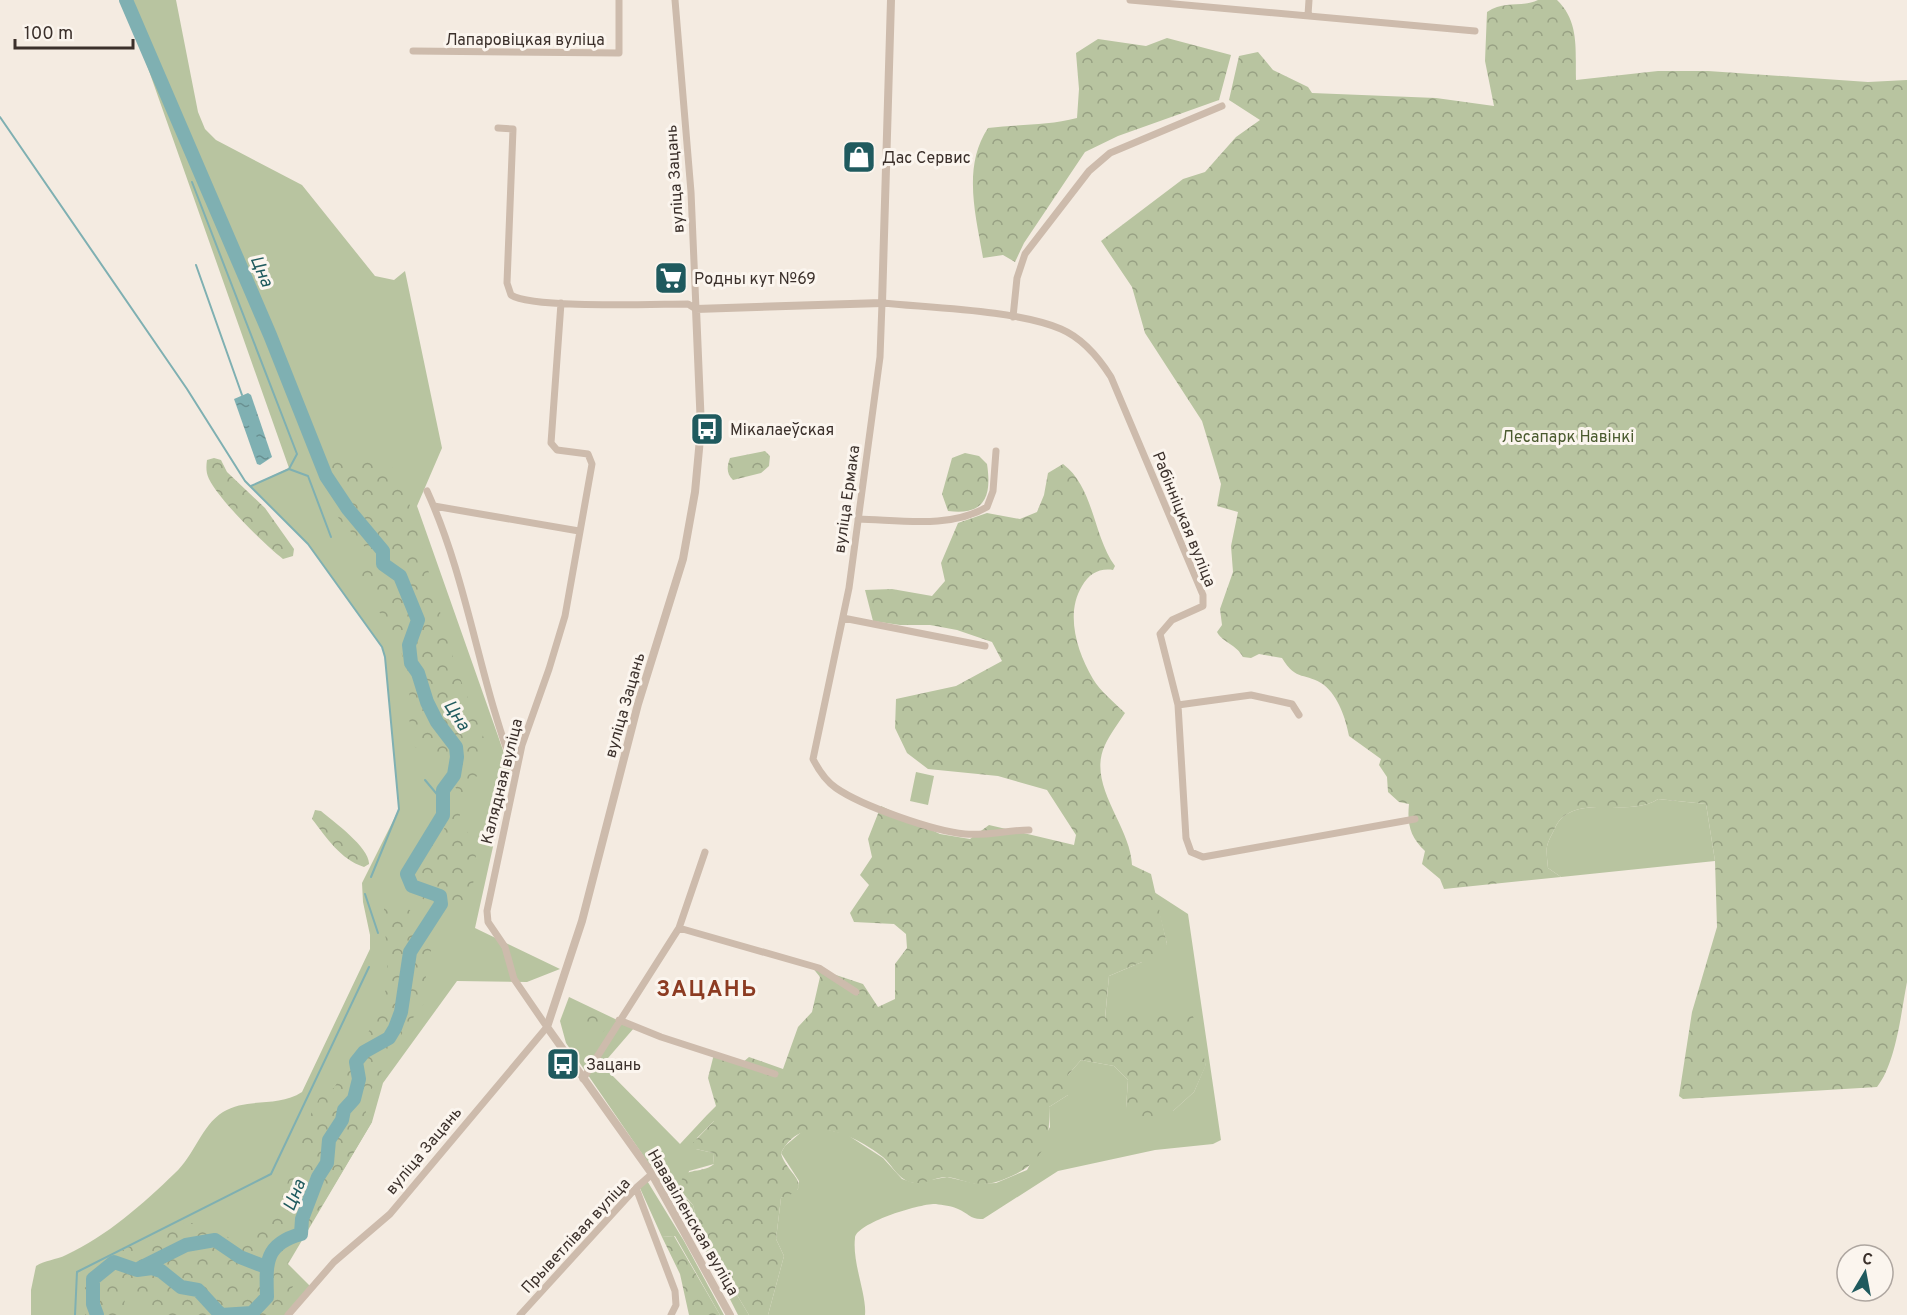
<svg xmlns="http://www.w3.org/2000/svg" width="1907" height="1315" font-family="Overpass,sans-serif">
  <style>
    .grass { fill: #b8c4a0 }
    .forest { fill: url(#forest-crowns) }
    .water { fill: url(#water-ripples) }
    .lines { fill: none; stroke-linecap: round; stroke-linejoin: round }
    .stream { stroke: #7fb0b2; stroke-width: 2 }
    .river { stroke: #7fb0b2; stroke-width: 14 }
    .minor { stroke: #cdbbac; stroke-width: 7 }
    .tertiary { stroke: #cdbbac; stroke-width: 8 }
    .labels { text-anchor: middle; stroke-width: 6; stroke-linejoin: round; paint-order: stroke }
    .street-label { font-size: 16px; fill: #3b302b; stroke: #fbf5ee }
    .poi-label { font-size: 16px; fill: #3b302b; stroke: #fbf5ee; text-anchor: start }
    .park-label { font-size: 16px; fill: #4a5a2e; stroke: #fbf5ee }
    .water-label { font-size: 18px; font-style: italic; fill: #1f5a5e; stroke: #fbf5ee }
    .district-label { font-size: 22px; font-weight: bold; letter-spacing: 1.5px; fill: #8c3b22; stroke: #fbf5ee }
  </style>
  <defs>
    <pattern id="forest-crowns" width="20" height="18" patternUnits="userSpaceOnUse" patternTransform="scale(1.5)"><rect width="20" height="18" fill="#b8c4a0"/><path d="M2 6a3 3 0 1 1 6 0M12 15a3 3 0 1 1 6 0" fill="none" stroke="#97a083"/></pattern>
    <pattern id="water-ripples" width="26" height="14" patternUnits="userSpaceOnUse" patternTransform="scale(1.5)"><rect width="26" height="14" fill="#7fb0b2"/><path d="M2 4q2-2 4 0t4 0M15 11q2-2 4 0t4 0" fill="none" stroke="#699091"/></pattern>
  </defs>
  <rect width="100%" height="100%" fill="#f4ebe1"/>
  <path class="grass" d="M124 0H176L198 112 205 129 216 140 302 185 375 276 394 280 405 271 442 448 417 506 510 770 475 928 560 969 527 982 457 981 383 1083 372 1122 288 1264 311 1287 288 1315H31V1290L36 1266C45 1260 56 1260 66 1255 107 1236 143 1204 175 1173 194 1156 201 1126 223 1112 247 1097 278 1108 302 1092L370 949V935L363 902 362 883 399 809 385 657 382 647 308 544 251 486 289 468Z
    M916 772 934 776 928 805 910 801Z
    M1658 799 1706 804 1715 861 1561 877 1548 868C1546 845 1545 848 1555 828 1572 791 1630 819 1658 799Z
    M1154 892 1188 914 1221 1140 1213 1144 1155 1150 1058 1171 983 1219C971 1220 968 1213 958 1209 952 1206 942 1205 936 1204 921 1203 856 1223 855 1238 852 1263 867 1295 865 1315H768L784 1256 776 1239 781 1198 798 1189 799 1181 781 1153 785 1146 805 1129H824L846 1134 883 1158 902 1179 914 1183 947 1177 977 1184 996 1183 1027 1170 1050 1127 1049 1107 1068 1095V1075L1081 1060 1114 1066 1128 1080 1126 1108 1173 1111 1194 1092 1206 1064 1105 1019 1109 976 1142 962 1167 944Z
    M569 997 634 1028 602 1065 680 1144 707 1115H714V1121L697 1138 696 1149 713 1153 714 1164 689 1171 684 1196 693 1205 700 1233 749 1315H738L697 1234 566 1043 560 1021Z
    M646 1179 684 1241 724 1315H720L675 1236 662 1237 639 1186Z"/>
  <path class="forest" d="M1538 0H1557C1580 22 1575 51 1576 80L1658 71H1708L1868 82 1907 80V982C1901 1013 1896 1063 1877 1087L1683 1099 1679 1096 1692 1012 1717 927 1715 861 1706 804 1658 799C1630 819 1572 791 1555 828 1545 848 1546 845 1548 868L1561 877 1444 889 1440 879 1422 864 1425 851C1410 837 1407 824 1409 804L1399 802 1388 792 1387 777 1379 765 1381 759 1349 736C1346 719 1338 696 1324 685 1306 672 1296 682 1282 658L1259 654 1251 658 1243 657C1236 644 1223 643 1217 632L1222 625 1220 609 1233 572 1231 546 1238 512 1217 506 1221 484 1202 421 1145 333 1132 287 1101 241 1183 179 1205 172 1236 137 1260 120 1229 100 1239 56 1258 52 1273 70 1308 87 1312 93 1436 98 1494 106 1485 61 1487 12C1505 0 1521 8 1538 0Z
    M1167 38 1231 55 1219 100 1118 136 1085 152 1024 243 1015 262 1003 255 983 258C976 216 962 167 988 128 1018 124 1047 126 1077 118L1079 89 1076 53 1098 39 1146 46Z
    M765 451 770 456 769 466 761 473 733 480C726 474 727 466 730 458Z
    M965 453 979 456 987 464C992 496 985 516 948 511L942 494 952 458Z
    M367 455 386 459 404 485 456 668 487 746 478 776 465 780 459 821C483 848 479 874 465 905 451 912 421 902 412 890L417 867 453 816 457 790 438 756 415 747 408 714 410 685 397 636 377 609 361 573 365 547 339 519 325 486 332 462H351Z
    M214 458 221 460 227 472 265 508 294 549 293 556 283 559C263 543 220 501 209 479 206 473 206 467 207 460Z
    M1063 464C1094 487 1093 536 1115 566L1113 570C1099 568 1089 574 1082 586 1065 614 1077 652 1093 679 1100 691 1115 703 1125 713 1118 724 1110 734 1105 745 1086 785 1131 826 1132 865L1151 874 1167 944 1155 967 1142 962 1109 976 1105 1018 1130 1008H1185L1193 1016 1206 1065 1194 1092 1173 1111 1151 1125 1133 1121 1126 1108 1128 1080 1114 1066 1081 1060 1068 1075V1095L1049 1107C1051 1143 1042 1164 1007 1178 998 1182 987 1185 976 1184 966 1183 956 1177 945 1177 935 1178 924 1184 914 1183 899 1181 893 1166 883 1157 855 1135 803 1110 781 1153 785 1173 819 1187 781 1198L776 1239 784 1256 768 1315H749L700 1233 693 1205 680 1190C681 1163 700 1176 714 1164L713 1153 696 1149 692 1144 714 1121 713 1116 707 1115 716 1106 708 1078 714 1054 742 1063 749 1057 783 1069 798 1027 812 1012 820 977 812 967 863 984 878 1007 895 999V964L907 948 906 934 894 924 854 922 850 913 869 885 860 875 872 857 868 839 881 806 940 834 970 839 989 825 1074 845 1076 835 1047 790 998 776 928 769 907 753 895 728 896 699 956 686 1002 661 992 642 957 630 930 625H900L873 621 865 590 892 589 932 596 945 581 941 563 958 523 987 513 1020 519 1037 512 1044 495 1048 473Z
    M315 810 321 811C334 822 370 848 369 864L364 867C340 859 327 838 312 819Z
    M391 903 405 907 435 927 437 932 425 969 428 998 404 1030 365 1101 366 1113 372 1122 287 1264 298 1277 279 1312 276 1315H151C146 1305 141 1286 127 1290L122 1315H85C85 1304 83 1289 87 1278 92 1262 174 1222 191 1223 204 1224 229 1239 243 1243L253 1239 264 1219 279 1205 288 1181 299 1161 304 1127 321 1095 334 1088 372 1026 388 984 384 908 385 904Z
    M581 1008 608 1021 605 1030 596 1038 577 1015Z
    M674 1236 720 1315H689L680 1274 662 1237Z"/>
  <path class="water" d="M248 393 251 395 272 457 260 465 257 464 234 399Z"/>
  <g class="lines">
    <path class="stream" d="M0 117 187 389 245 481 308 544 382 647 385 657 399 809 371 877
      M192 182 297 454 289 469 251 486
      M196 265 242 395
      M289 469 308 476 331 537
      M425 780 441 799
      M365 894 378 933
      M75 1315 77 1272 271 1174 369 967"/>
    <path class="river" d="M140 1268 186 1245 215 1240 240 1257 266 1267
      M97 1315 93 1304V1279L114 1262 137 1270 152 1268 161 1271 181 1287 198 1290 221 1315 252 1313 267 1297C266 1264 264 1244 301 1234L302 1219 318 1177 327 1163 329 1140 342 1120 344 1110 354 1099 359 1079 356 1062 364 1052 389 1038 395 1028 401 1012 410 952 441 904 440 896 412 886 407 874 443 815V790L454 775 457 757 456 747 437 722 427 702 418 673 411 663 409 645 418 620 400 576 383 564V551L348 509 326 476 270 335 126 0"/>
    <path class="minor" d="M675 0 691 192 696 309
      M1130 0 1475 31
      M1308 15 1309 0
      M413 51 619 53V0
      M498 128 513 129 507 283 511 295C533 309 655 304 688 304L696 309
      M1013 317 1017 278 1025 254 1089 171 1110 153 1222 106
      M427 491C468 581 479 680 515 772
      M434 506 579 531
      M858 519C900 520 950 529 987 507L993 491 996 451
      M843 618 985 646
      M1178 705 1251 695 1292 704 1299 715
      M1029 830C1008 830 987 836 965 834 933 831 862 806 836 788 826 781 818 769 813 759L849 588 880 357 882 303C932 308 1016 310 1061 329 1082 338 1099 358 1111 377L1203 595V606L1172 620 1160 634 1178 705 1186 838 1191 852 1203 857 1415 819
      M679 928 819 968 856 992
      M619 1020 661 1037 775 1074
      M583 1079 679 928 705 852
      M636 1188 675 1291 676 1305 671 1315
      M288 1315 334 1262 390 1214 547 1027 514 979 505 947 488 922 487 911 522 745 549 669 565 616 592 464 588 454 557 450 551 443 561 303
      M520 1315 636 1188 652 1174"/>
    <path class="tertiary" d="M730 1315 652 1174 547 1027 582 921 638 704 683 559 695 492 701 428 696 309 882 303 891 0"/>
  </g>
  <defs>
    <symbol id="shop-square" viewBox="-11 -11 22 22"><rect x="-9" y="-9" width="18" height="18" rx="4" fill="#1f5a5e" stroke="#fbf5ee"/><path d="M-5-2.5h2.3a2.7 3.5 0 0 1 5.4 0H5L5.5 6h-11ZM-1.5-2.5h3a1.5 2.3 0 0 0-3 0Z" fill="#fff"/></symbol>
    <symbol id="supermarket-square" viewBox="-11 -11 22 22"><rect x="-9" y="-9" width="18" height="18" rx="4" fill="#1f5a5e" stroke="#fbf5ee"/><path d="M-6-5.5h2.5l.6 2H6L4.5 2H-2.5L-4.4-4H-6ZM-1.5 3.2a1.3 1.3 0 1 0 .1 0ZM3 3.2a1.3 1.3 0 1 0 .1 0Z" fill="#fff"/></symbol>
    <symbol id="bus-square" viewBox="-11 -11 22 22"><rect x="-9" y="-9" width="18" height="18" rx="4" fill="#1f5a5e" stroke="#fbf5ee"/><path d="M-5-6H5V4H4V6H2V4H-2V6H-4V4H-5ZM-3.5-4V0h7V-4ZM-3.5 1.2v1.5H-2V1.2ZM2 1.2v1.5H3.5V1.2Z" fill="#fff"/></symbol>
  </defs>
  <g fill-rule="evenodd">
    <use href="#shop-square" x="840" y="138" width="38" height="38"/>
    <use href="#supermarket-square" x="652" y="259" width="38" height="38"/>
    <use href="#bus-square" x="688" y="410" width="38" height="38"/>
    <use href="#bus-square" x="544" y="1045" width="38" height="38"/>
  </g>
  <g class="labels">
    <g class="street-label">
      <text x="525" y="45">Лапаровіцкая вуліца</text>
      <text transform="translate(674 179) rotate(-94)" y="6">вуліца Зацань</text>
      <text transform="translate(846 499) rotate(-82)" y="6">вуліца Ермака</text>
      <text transform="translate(1185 519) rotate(68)" y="6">Рабінніцкая вуліца</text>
      <text transform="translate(624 705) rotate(-74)" y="6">вуліца Зацань</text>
      <text transform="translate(501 781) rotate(-76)" y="6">Калядная вуліца</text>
      <text transform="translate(423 1150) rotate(-50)" y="6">вуліца Зацань</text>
      <text transform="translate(694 1222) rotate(60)" y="6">Нававіленская вуліца</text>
      <text transform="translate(575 1235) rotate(-47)" y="6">Прыветлівая вуліца</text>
    </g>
    <g class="poi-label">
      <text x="882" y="163">Дас Сервис</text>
      <text x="694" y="284">Родны кут №69</text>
      <text x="730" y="435">Мікалаеўская</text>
      <text x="586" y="1070">Зацань</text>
    </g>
    <g class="park-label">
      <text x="1568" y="442">Лесапарк Навінкі</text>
    </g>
    <g class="water-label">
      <text transform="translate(262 271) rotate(67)" y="6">Цна</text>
      <text transform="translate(457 715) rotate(57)" y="6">Цна</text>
      <text transform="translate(294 1195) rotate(-68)" y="6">Цна</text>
    </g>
    <g class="district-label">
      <text x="707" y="996">ЗАЦАНЬ</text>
    </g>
  </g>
  <g transform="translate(1865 1273) rotate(10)"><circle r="28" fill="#fbf5ee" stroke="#aea6a0" stroke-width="1.5"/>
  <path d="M0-4.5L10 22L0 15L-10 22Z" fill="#1f5a5e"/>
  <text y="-9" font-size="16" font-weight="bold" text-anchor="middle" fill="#3b302b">С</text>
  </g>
  <path d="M15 39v9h118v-9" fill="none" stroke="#3b302b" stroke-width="3"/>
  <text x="24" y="39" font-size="18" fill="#3b302b" stroke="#fbf5ee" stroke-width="4.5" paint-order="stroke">100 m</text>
</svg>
